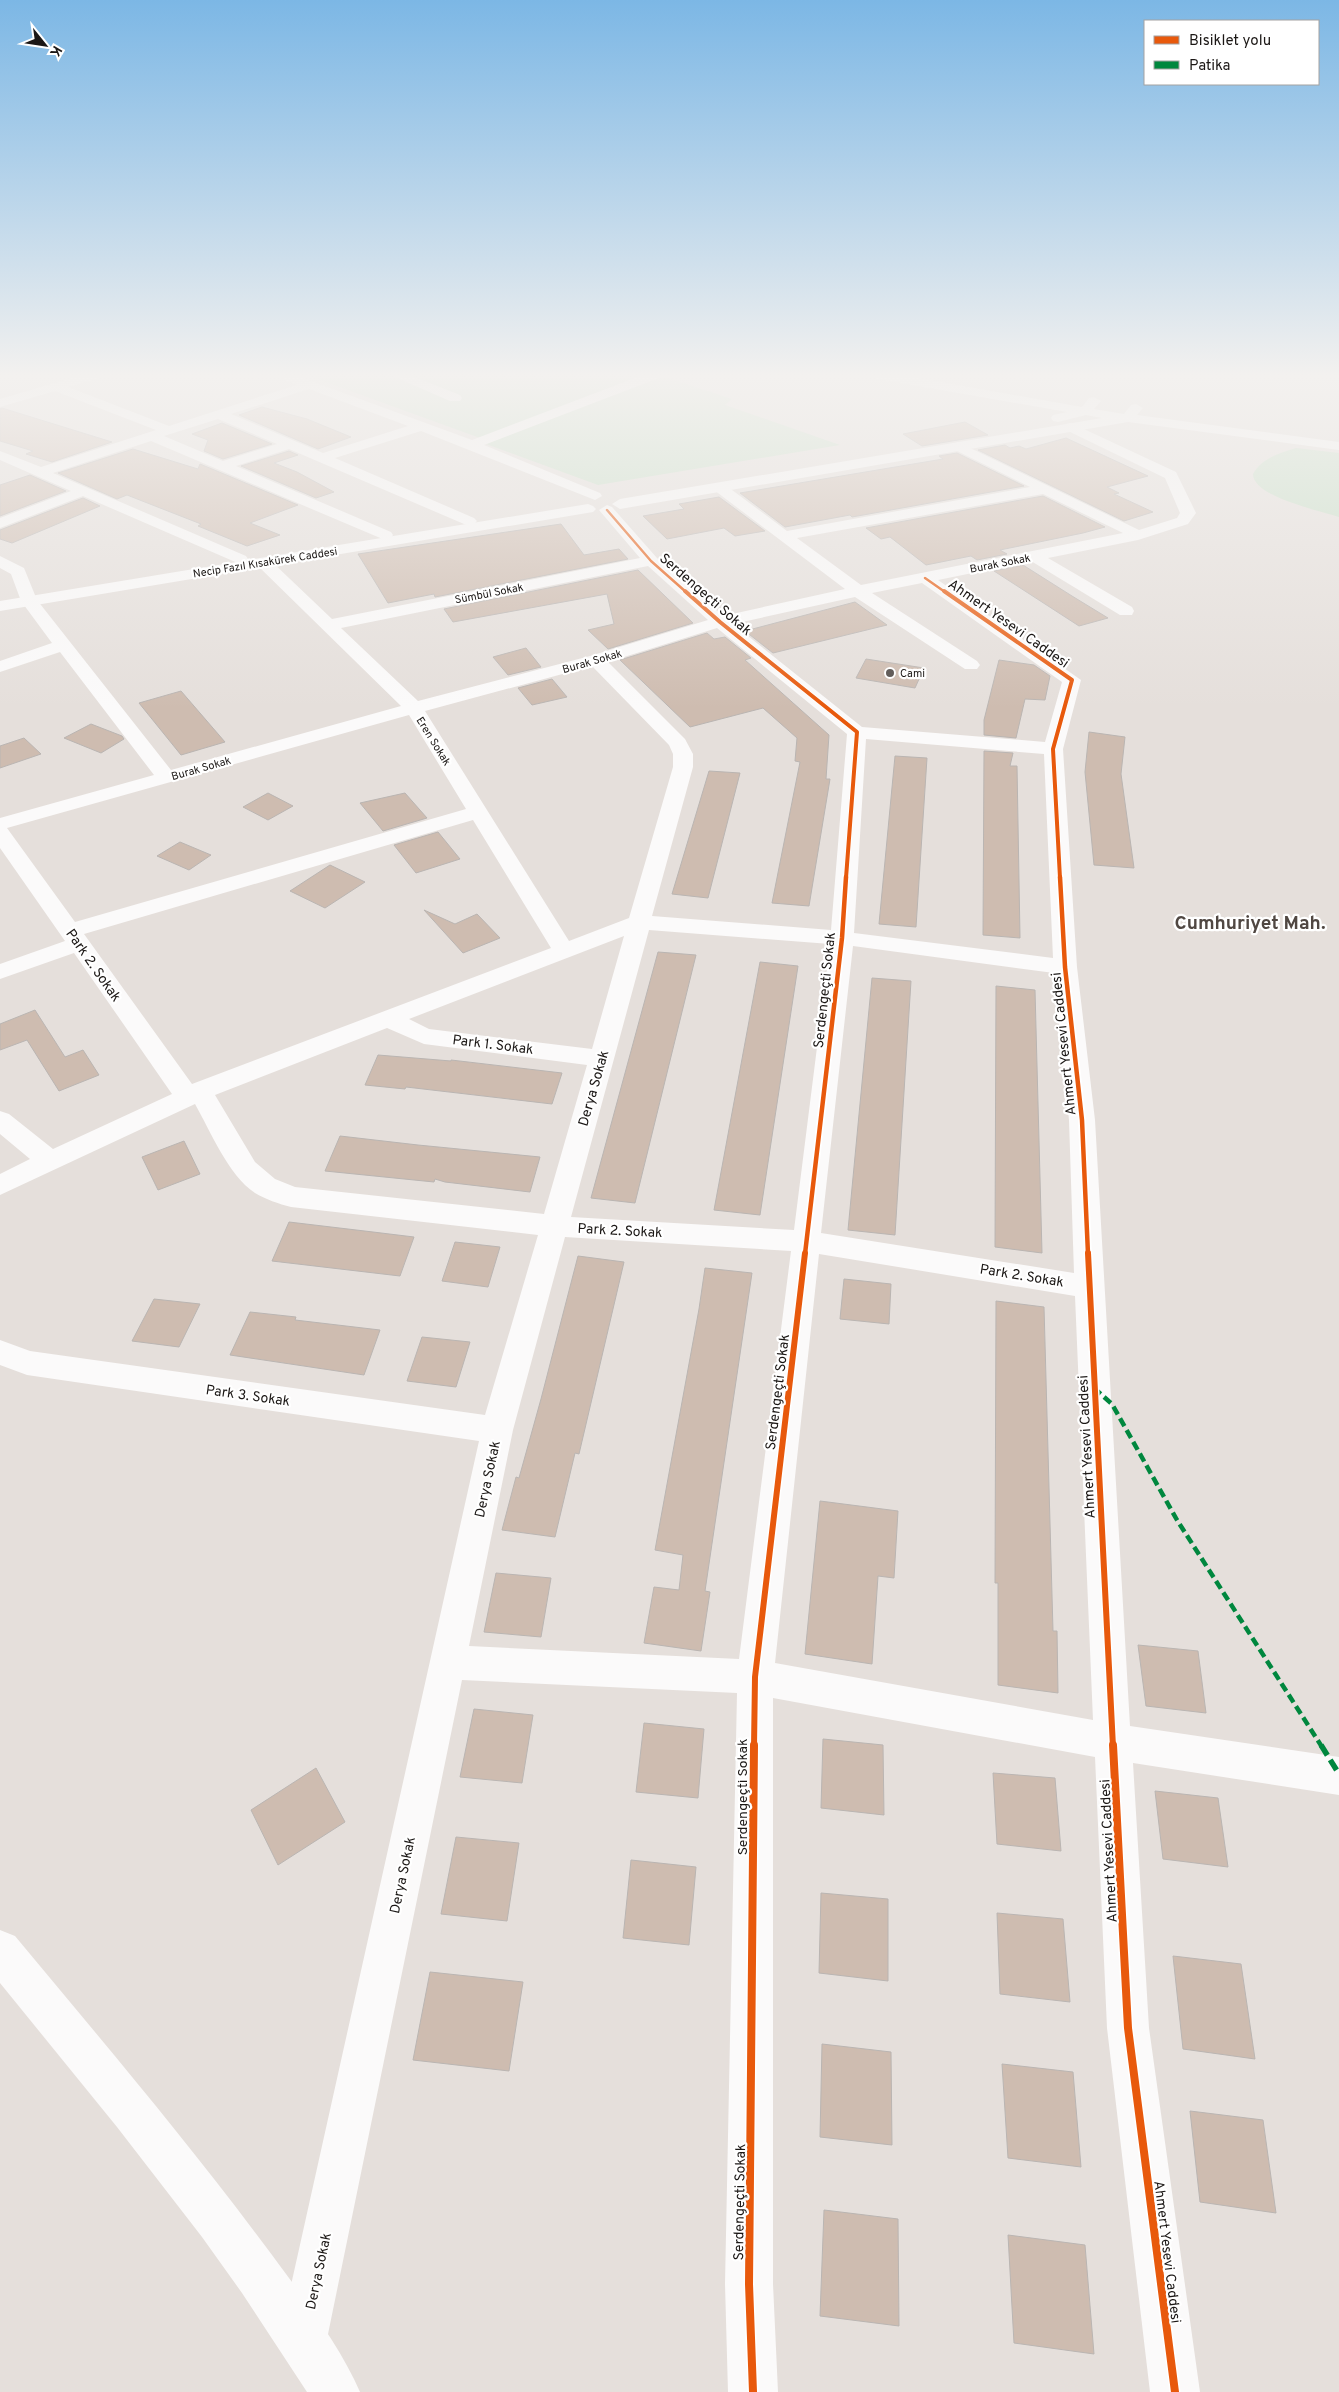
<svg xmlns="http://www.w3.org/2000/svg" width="1339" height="2392" font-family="Overpass,sans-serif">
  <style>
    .green { fill: #c6dec6 }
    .building { fill: #cebcb0; stroke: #bab5b2 }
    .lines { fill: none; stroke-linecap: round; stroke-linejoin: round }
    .street { fill: #fbfafa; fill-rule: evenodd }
    .secondary { fill: #fbfafa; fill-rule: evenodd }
    .quiet-far1 { stroke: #00873e; stroke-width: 4.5; stroke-dasharray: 9 4.5; stroke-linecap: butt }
    .quiet { stroke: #00873e; stroke-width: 5.5; stroke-dasharray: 12 5.5; stroke-linecap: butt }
    .cycleway-far4-casing { stroke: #fff; stroke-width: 4.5 }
    .cycleway-far3-casing { stroke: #fff; stroke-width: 5.5 }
    .cycleway-far2-casing { stroke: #fff; stroke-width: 8 }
    .cycleway-far1-casing { stroke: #fff; stroke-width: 9 }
    .cycleway-casing { stroke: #fff; stroke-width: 11 }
    .cycleway-far4 { stroke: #e8590c; stroke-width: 2.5 }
    .cycleway-far3 { stroke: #e8590c; stroke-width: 4 }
    .cycleway-far2 { stroke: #e8590c; stroke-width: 4.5 }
    .cycleway-far1 { stroke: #e8590c; stroke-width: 6 }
    .cycleway { stroke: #e8590c; stroke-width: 8 }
    .poi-dot { fill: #625d5a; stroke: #fff; stroke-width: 2 }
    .labels { text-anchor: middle; stroke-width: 4.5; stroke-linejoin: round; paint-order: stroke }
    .far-street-label { font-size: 11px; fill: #1b1715; stroke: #fff }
    .far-poi-label { font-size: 11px; fill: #1b1715; stroke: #fff; text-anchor: start }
    .street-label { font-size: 14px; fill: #1b1715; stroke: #fff }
    .district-label { font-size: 19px; font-weight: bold; fill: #504742; stroke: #fff }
  </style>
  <rect width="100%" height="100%" fill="#e5dfdb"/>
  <path class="green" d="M301 373H648L480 438Z
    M662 376 732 399 725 405 840 445 598 485 486 444Z
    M1296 448 1339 453V517C1321 511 1253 497 1253 474 1262 458 1280 453 1296 448Z"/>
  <path class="building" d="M262 407 307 419 351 437 318 449 239 415Z
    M2 408 112 442 52 462 26 454 33 451 0 441V409Z
    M965 422 988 435 922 446 903 434Z
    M222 423 272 444 223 459 204 451 208 440 192 434Z
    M1066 438 1148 476 1107 487 1119 493 1114 494 1153 512 1124 521 978 450 1005 445 1010 448 1019 446 1026 449Z
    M133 449 198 469 200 464 298 505 250 523 280 535 247 546 198 526 201 524 127 495 117 499 58 473Z
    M289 451 298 455 274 463 297 472 334 492 316 498 241 466Z
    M957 453 1024 486 852 517 850 515 785 527 740 493 943 459 939 456Z
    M30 475 66 491 0 516V485Z
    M1043 496 1105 527 1083 533 1000 550 1007 554 977 560 971 556 926 565 890 537 881 539 866 528Z
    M719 497 765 531 735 536 724 528 667 539 643 516 684 509 679 504Z
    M83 498 100 506 12 543 0 539V530Z
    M561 524 584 555 619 549 628 559 435 597 434 594 388 603 358 554Z
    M1023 565 1072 596 1108 618 1079 626 994 571Z
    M638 570 693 623 608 649 588 630 614 624 607 594 453 622 444 609Z
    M855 602 887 625 773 653 745 631Z
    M707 633 714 639 725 637 751 658 745 660 829 735 826 779H830L809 906 772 903 800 762 795 761 797 738 763 708 690 727 620 660Z
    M526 648 541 667 508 675 493 657Z
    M866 659 924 668 915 688 856 678Z
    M999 660 1034 665 1050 676 1045 700 1025 699 1016 738 984 735V720Z
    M552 679 567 697 532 705 518 688Z
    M181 691 225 742 181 755 139 703Z
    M91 724 122 736 124 739 101 753 64 738Z
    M1089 732 1125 737 1121 774 1134 868 1094 865 1085 772Z
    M24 738 41 754 0 768V746Z
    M984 751 1013 753 1010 766H1017L1020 938 983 935Z
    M895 756 927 758 916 927 879 924Z
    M709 771 740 773 708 898 672 894Z
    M268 793 293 806 268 820 243 807Z
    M405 793 427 818 383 831 360 803Z
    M438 832 460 859 416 873 394 845Z
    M180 842 211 855 189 870 157 856Z
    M330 865 365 882 325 908 290 891Z
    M424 910 455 924 477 914 500 938 463 953Z
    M658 952 696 955 635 1203 591 1198Z
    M760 962 798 966 760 1215 714 1210Z
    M872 978 911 981 895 1235 848 1230Z
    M996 986 1035 990 1042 1253 995 1247Z
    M35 1010 65 1057 83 1050 99 1075 59 1091 27 1040 0 1050V1024Z
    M378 1055 451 1061V1060L562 1073 552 1104 406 1087 405 1089 365 1085Z
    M340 1136 418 1145 540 1157 530 1192 445 1182 435 1179 434 1182 325 1171Z
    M184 1141 200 1174 158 1190 142 1157Z
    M289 1222 373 1232 414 1237 400 1276 272 1261Z
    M455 1242 500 1247 488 1287 442 1281Z
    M578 1256 624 1262 579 1454 575 1453 555 1537 502 1530 516 1477 519 1478 541 1399Z
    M705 1268 752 1273 705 1591 710 1592 701 1651 644 1643 654 1587 679 1590 683 1555 655 1550 699 1309Z
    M844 1279 891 1284 889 1324 840 1319Z
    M154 1299 200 1304 179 1347 132 1341Z
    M996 1301 1044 1307 1053 1631H1057L1058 1693 998 1685V1583H995Z
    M250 1312 296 1317 295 1320 380 1330 364 1375 230 1355Z
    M422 1337 470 1342 456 1387 407 1381Z
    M820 1501 898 1511 894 1578 878 1576 872 1664 805 1654Z
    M496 1573 551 1578 541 1637 484 1632Z
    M1138 1645 1198 1651 1206 1713 1146 1706Z
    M474 1709 533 1715 522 1783 460 1777Z
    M644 1723 704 1729 698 1798 636 1792Z
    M823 1739 883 1745 884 1815 821 1808Z
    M316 1768 345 1822 278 1865 251 1810Z
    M993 1773 1055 1778 1061 1851 997 1844Z
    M1155 1791 1218 1798 1228 1867 1163 1859Z
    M456 1837 519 1843 507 1921 441 1914Z
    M631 1860 696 1867 689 1945 623 1938Z
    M821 1893 888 1899V1981L819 1973Z
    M997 1913 1063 1919 1070 2002 1000 1994Z
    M1173 1956 1241 1964 1255 2059 1183 2049Z
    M430 1972 523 1982 509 2071 413 2060Z
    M822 2044 891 2052 892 2145 820 2137Z
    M1002 2064 1073 2072 1081 2167 1008 2158Z
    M1190 2111 1263 2120 1276 2213 1200 2202Z
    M824 2210 898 2219 899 2326 820 2316Z
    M1008 2235 1085 2245 1094 2354 1014 2343Z"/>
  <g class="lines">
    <path class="street" d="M89 373H109L107 376 68 387 169 426 296 385 271 373H289L472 440 648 373H666L664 376 484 445 600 493 602 496 595 500 421 431 335 458 474 518 477 521 474 524H464L289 449 236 466 391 532 393 535 391 538 385 540 151 441 53 473 246 556 248 559 246 562 240 564 83 496 0 528V518L71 491 0 460V451L41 467 156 430 55 391 0 407V399ZM309 389 408 426 323 453 231 414ZM218 419 277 444 223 461 164 436Z
      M386 373H404L460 395 462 398 460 401H450Z
      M1071 423 1176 472 1196 513 1188 524 1138 540 1048 558 1132 607 1134 611 1132 615H1120L1031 561 938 580 1081 680 1063 749 1077 967 1095 1120 1130 1726 1339 1757V1795L1133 1763 1149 2028 1200 2392H1150L1107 2028 1095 1757 773 1698V2284L778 2392H728L725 2284 737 1693 462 1680 327 2339 320 2356 303 2363 286 2356 279 2339 479 1441 27 1375 0 1365V1340L30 1351 485 1415 538 1235 291 1207C279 1204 265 1199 255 1193 228 1175 211 1132 195 1104L0 1195V1174L30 1159 0 1134V1111L9 1114 53 1149 172 1094 74 953 0 979V964L65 941 0 848V818L154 775 60 652 0 672V661L52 643 21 601 11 574 0 568V556L24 568 37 600 171 770 401 706 257 565 255 562 257 559H269L332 619 640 558 599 510 607 505 612 507 657 558 723 616 845 589 714 490 712 487 714 484H724L787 531 1030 487 953 449 951 446 958 442 1139 530 1177 518 1180 513 1165 478 1066 430 1064 427 1066 424ZM1043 494 1123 533 861 585 797 538ZM648 566 708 620 590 656 418 701 341 628ZM922 583 1062 682 1045 742 862 727 733 624 855 597 965 669H977L980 665 977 661 872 593ZM717 628 847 734 831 930 652 916 693 767V754L685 739 608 662ZM592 666 669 745 673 754V767L629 918 569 941 425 711ZM409 715 466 809 75 922 7 828ZM866 739 1044 754 1053 958 854 933ZM473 820 551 948 192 1084 84 934ZM649 930 830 944 794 1230 571 1217ZM624 936 592 1049 429 1029 409 1019ZM853 946 1054 973 1069 1120 1074 1273 821 1233ZM387 1028 424 1044 587 1065 544 1214 295 1187 275 1179 255 1162 215 1095ZM565 1237 791 1251 739 1659 469 1646 513 1430ZM819 1254 1075 1296 1093 1720 775 1663Z"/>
    <path class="secondary" d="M861 373H890L1082 407 1089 398 1094 397 1101 401 1094 409 1124 414 1131 405 1136 404 1143 408 1137 415 1339 442V450L1128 422 620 509 612 504 620 499 1102 418 1086 415 1058 422 1053 421 1051 418 1053 415 1067 412 867 377Z
      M588 504 593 506 596 509 593 512 0 611V601Z
      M0 1930 15 1936C99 2037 184 2137 263 2243 295 2286 339 2343 360 2392H307L242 2293 202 2237 117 2127 0 1983Z"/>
    <path class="quiet-far1" d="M1094 1388 1112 1404 1177 1520 1322 1747"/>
    <path class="quiet" d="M1321 1745 1339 1774"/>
    <defs>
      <path id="cycleway-far4" d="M607 510 651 561 686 592
        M925 578 945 592"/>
      <path id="cycleway-far3" d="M685 591 720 622 857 732 846 878
        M944 591 1072 680 1053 749 1060 878"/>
      <path id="cycleway-far2" d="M1060 877 1065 967 1082 1120 1088 1254
        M805 1254 842 938 846 877"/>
      <path id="cycleway-far1" d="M1088 1253 1113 1747
        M754 1747 755 1677 805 1253"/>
      <path id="cycleway" d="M1113 1745 1128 2028 1175 2392
        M753 2392 749 2284 754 1745"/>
    </defs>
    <use href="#cycleway-far4" class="cycleway-far4-casing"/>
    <use href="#cycleway-far3" class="cycleway-far3-casing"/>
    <use href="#cycleway-far2" class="cycleway-far2-casing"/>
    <use href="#cycleway-far1" class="cycleway-far1-casing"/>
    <use href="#cycleway" class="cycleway-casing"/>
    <use href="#cycleway-far4" class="cycleway-far4"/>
    <use href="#cycleway-far3" class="cycleway-far3"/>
    <use href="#cycleway-far2" class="cycleway-far2"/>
    <use href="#cycleway-far1" class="cycleway-far1"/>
    <use href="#cycleway" class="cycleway"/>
  </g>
  <linearGradient id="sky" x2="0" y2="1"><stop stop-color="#7cb7e5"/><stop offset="0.53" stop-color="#f3f1ef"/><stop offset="1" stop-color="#f3f1ef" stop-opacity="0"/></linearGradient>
  <rect width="1339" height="708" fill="url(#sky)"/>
  <circle class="poi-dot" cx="890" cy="673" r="5"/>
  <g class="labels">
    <g class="far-street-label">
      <text transform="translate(265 562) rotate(-9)" y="4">Necip Fazıl Kısakürek Caddesi</text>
      <text transform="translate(1000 563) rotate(-11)" y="4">Burak Sokak</text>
      <text transform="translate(489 593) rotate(-11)" y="4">Sümbül Sokak</text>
      <text transform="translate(592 661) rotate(-16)" y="4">Burak Sokak</text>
      <text transform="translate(434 741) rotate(58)" y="4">Eren Sokak</text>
      <text transform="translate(201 768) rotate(-16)" y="4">Burak Sokak</text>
    </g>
    <g class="far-poi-label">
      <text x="900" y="677">Cami</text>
    </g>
    <g class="street-label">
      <text transform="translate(706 594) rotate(41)" y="5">Serdengeçti Sokak</text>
      <text transform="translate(1009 623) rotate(35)" y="5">Ahmert Yesevi Caddesi</text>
      <text transform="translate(94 965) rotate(55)" y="5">Park 2. Sokak</text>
      <text transform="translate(824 990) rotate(-84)" y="5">Serdengeçti Sokak</text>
      <text transform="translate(493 1044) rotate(7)" y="5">Park 1. Sokak</text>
      <text transform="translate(1063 1044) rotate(-96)" y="5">Ahmert Yesevi Caddesi</text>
      <text transform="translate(593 1088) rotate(-74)" y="5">Derya Sokak</text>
      <text transform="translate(620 1230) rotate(3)" y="5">Park 2. Sokak</text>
      <text transform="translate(1022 1275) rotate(9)" y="5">Park 2. Sokak</text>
      <text transform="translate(777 1392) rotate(-83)" y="5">Serdengeçti Sokak</text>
      <text transform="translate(248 1395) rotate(8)" y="5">Park 3. Sokak</text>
      <text transform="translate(1086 1447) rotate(-93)" y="5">Ahmert Yesevi Caddesi</text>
      <text transform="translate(487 1479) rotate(-78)" y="5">Derya Sokak</text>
      <text transform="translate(742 1797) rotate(-90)" y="5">Serdengeçti Sokak</text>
      <text transform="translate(1108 1851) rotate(-93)" y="5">Ahmert Yesevi Caddesi</text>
      <text transform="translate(402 1875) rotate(-78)" y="5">Derya Sokak</text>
      <text transform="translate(739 2202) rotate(-89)" y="5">Serdengeçti Sokak</text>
      <text transform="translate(1168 2252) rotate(83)" y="5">Ahmert Yesevi Caddesi</text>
      <text transform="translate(318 2271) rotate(-78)" y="5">Derya Sokak</text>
    </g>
    <g class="district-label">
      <text x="1250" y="929">Cumhuriyet Mah.</text>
    </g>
  </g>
  <rect x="1144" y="20" width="175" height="65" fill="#ffffff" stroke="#a4a2a1"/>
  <rect x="1154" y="36" width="25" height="8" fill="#e8590c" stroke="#a4a2a1"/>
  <text x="1189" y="45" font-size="15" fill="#1b1715">Bisiklet yolu</text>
  <rect x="1154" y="61" width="25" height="8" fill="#00873e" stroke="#a4a2a1"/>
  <text x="1189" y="70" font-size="15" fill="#1b1715">Patika</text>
  <g transform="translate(45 45) rotate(120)" stroke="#ffffff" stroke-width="4" paint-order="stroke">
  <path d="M0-4L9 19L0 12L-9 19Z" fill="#1b1715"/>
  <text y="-8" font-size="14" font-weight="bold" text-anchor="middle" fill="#1b1715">K</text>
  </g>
</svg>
